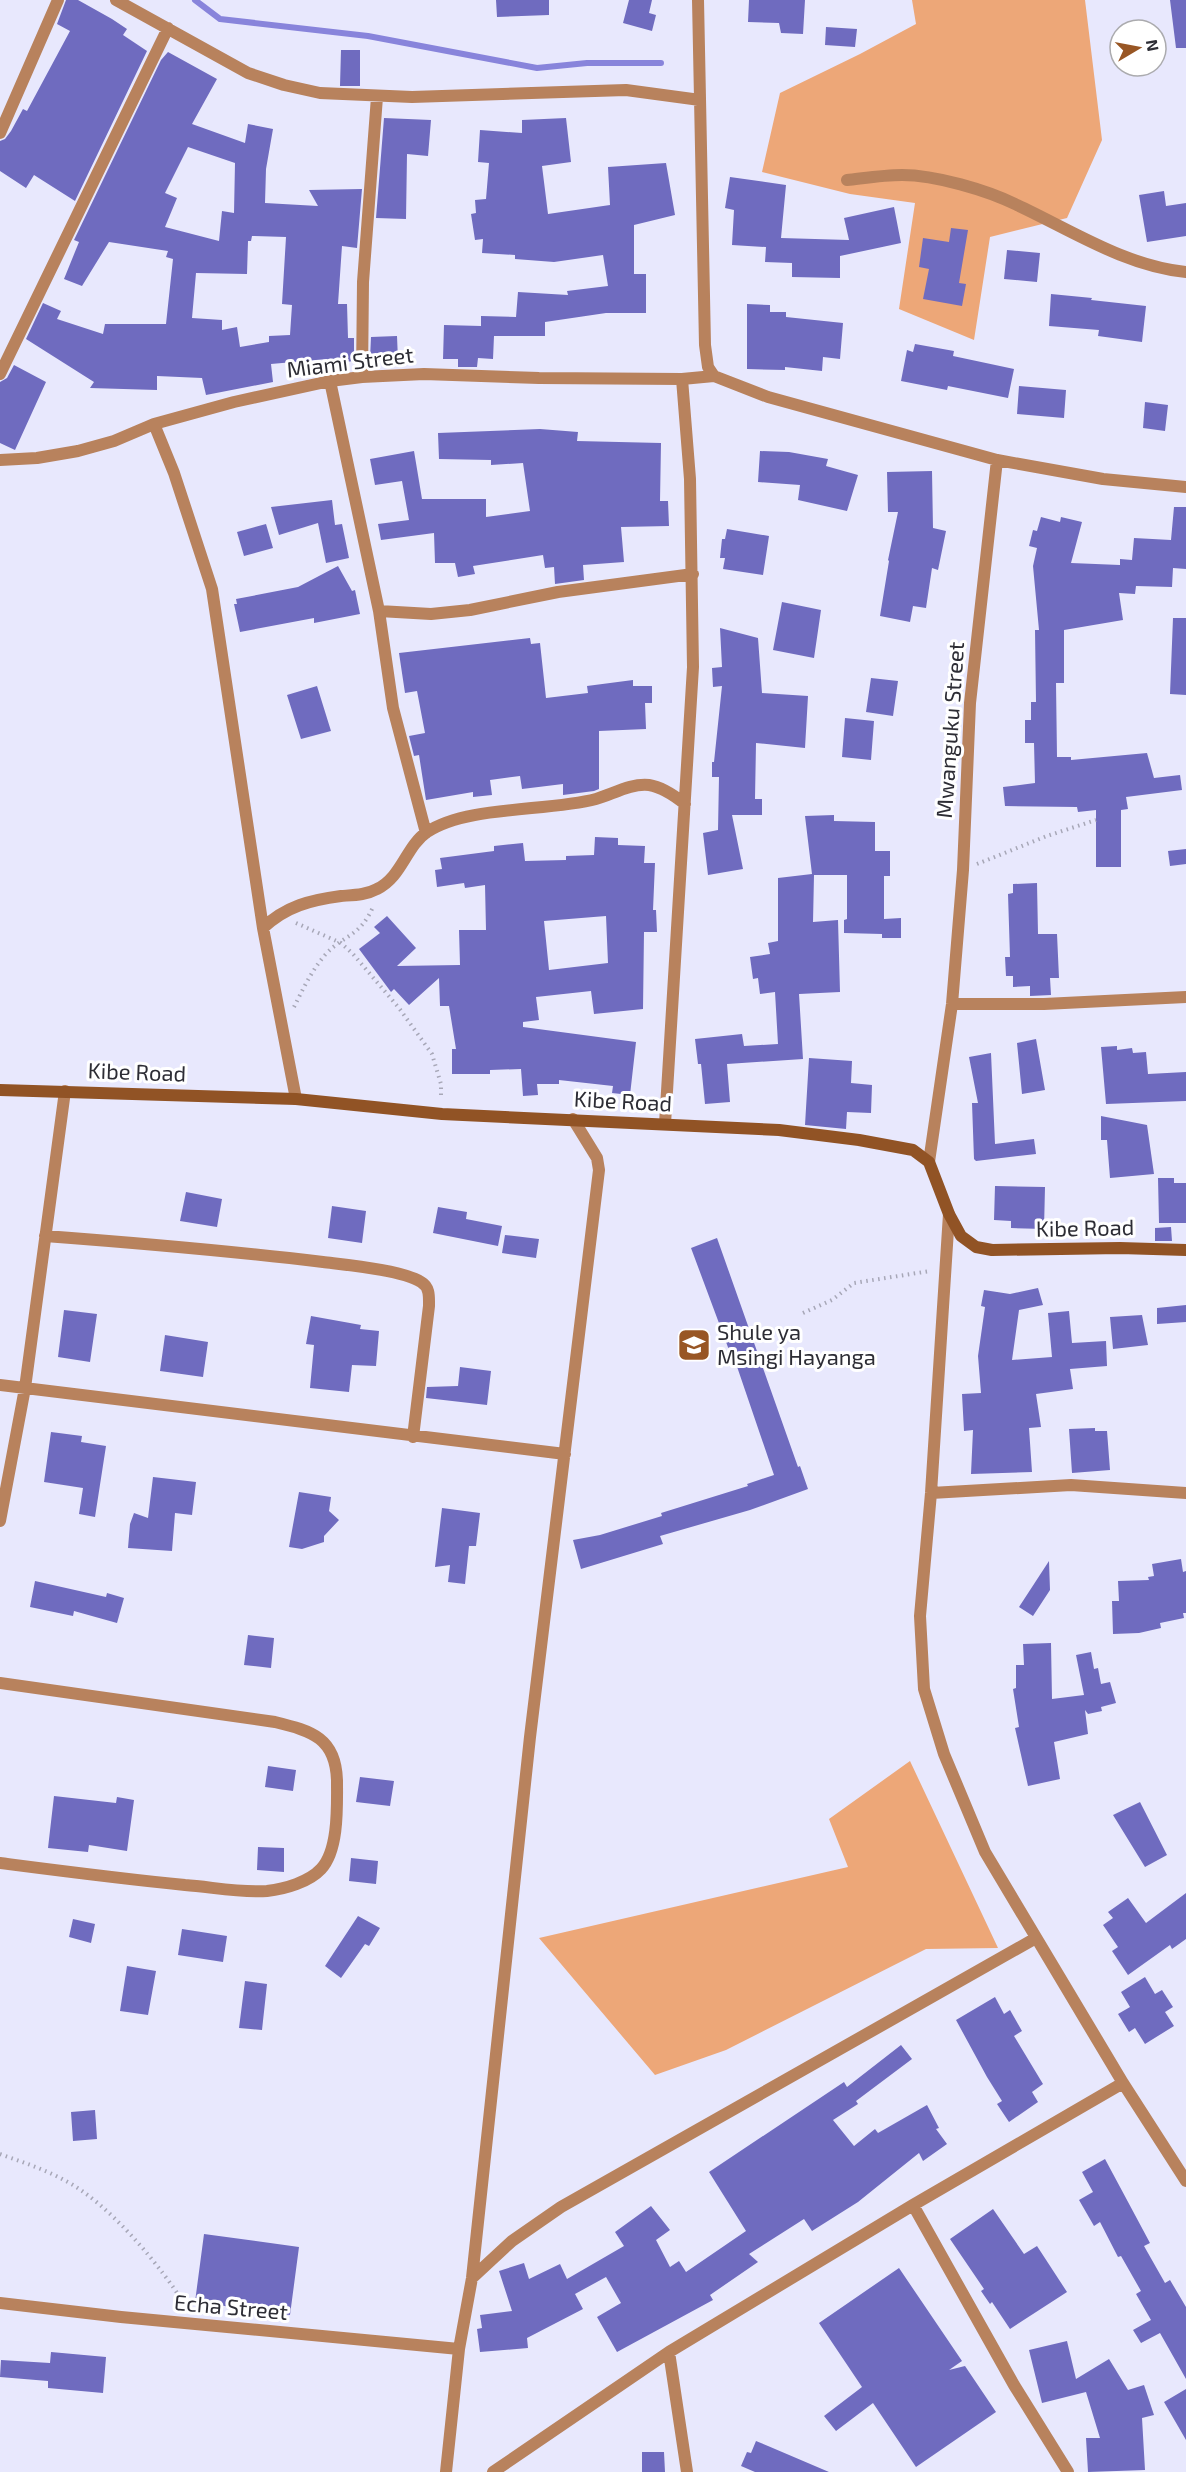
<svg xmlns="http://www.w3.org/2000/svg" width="1186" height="2472" font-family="'Exo 2',sans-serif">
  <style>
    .green { fill: #eda778 }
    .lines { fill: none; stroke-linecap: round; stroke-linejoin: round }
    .stream { stroke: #8884db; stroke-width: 6 }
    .building { fill: #6f6bbf; fill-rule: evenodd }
    .path { stroke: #a7a7b7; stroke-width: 4; stroke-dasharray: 1.5 4.5; stroke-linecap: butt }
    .street { stroke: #b8825d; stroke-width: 12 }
    .secondary { stroke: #915325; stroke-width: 12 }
    .labels { text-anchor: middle; stroke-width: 6; stroke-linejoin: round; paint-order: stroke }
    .street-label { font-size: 22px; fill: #2d2d35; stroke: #fff }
    .poi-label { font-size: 22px; fill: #2d2d35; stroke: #fff; text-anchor: start }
  </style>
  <rect width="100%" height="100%" fill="#e8e8fd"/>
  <path class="green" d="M912 0H1085L1102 140 1067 218 990 237 974 340 899 309 915 203 850 194 762 172 780 93 860 54 916 24Z
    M910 1761 998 1948 926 1949 726 2050 655 2075 539 1938 848 1867 829 1819Z"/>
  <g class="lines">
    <path class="stream" d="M195 0 220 19 368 36 537 68 587 63H661"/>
  </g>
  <path class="building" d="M66 0H78L112 19 127 29 123 35 147 51 75 201 34 175 26 188 0 171V141L5 139 11 131 23 109 27 111 70 31 57 24Z
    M496 0H549V15L497 17Z
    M629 0H652L649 13 656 15 652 31 623 23Z
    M749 0H805L803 34 781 33 779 23 748 22Z
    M1170 0H1186V48H1176Z
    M826 27 857 29 855 47 825 45Z
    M341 50H360V86H340Z
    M168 52 217 79 192 124 245 143 248 124 273 129 266 169 265 203 318 206 309 190 362 189 357 248 342 246 338 304H347L348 338H354V361L328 364 327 359 271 364 273 382 206 395 202 378 157 376V390L90 388 94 382 26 339 43 303 61 311 57 319 103 334 105 324H166L173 259 166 257 168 251 109 242 82 286 64 279 79 242 74 240 161 60ZM188 147 235 163 234 213 222 211 219 241 165 227 177 198 165 193ZM252 236 286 237 282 304 292 305 290 335 269 336V342L240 347 237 327 222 330V320L192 318 196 273 247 274 248 241H251Z
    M384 118 431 120 428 156 407 154 406 219 376 218Z
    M566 118 571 162 542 166 548 214 610 205 608 167 666 163 675 215 634 225V274H646V313H606L545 322V336H494L493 359 478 358 477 367H458V359H443L444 325 481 326V316L516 317 518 292 568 295 567 291 608 286 603 255 554 262 515 259V255L482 253 483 239 475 240 471 214 476 213 475 200 486 199 489 163 478 162 480 130 522 133V120Z
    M730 177 786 185 781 238 849 240 844 218 894 207 901 243 840 256V278L792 277V263L765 262 766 247 732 245 734 210 725 208Z
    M1164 191 1166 206 1186 203V236L1147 242 1139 195Z
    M951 228 968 230 959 283 966 284 962 306 923 299 929 269 919 267 923 238 949 242Z
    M1007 250 1040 253 1037 282 1004 279Z
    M1051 294 1092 298 1091 300 1146 306 1142 342 1098 336 1099 330 1049 326Z
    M747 304 770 305V312H786V317L843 323 840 359 823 357 822 371 785 367V370L747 369Z
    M397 336 398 360 373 361V358L370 359 371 337Z
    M915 344 954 351 953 356 1014 369 1008 398 948 386 947 390 901 381 907 350 913 352Z
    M14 365 46 382 15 450 0 443V382L7 378Z
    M1019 386 1066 390 1064 418 1017 414Z
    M1145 402 1168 405 1165 431 1143 428Z
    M540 429 578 432 577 441 661 443 660 501H668L669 526 621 527 624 562 583 565 584 580 555 584 554 567 545 568 543 555 473 566 475 574 458 577 455 563H435L434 533 381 540 378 524 409 520 402 481 375 485 370 459 414 451 422 499H486V517L530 511 523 463 491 465V460L439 459 438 433Z
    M760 451 789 452 828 459 826 466 858 475 847 511 798 500 800 485 758 482Z
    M932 471 933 528 946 531 938 570 932 568 926 608 913 606 910 622 880 616 889 561 888 560 898 512H888L887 472Z
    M332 500 335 525 342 524 349 558 326 563 318 523 279 535 271 507Z
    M1174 507H1186V569L1173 568 1172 587 1136 586 1135 594 1119 593 1123 620 1064 630V683H1056L1057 757H1071V760L1147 753 1154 778 1180 775 1182 790 1126 797 1128 809 1121 810V867H1096V810L1078 812 1077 807 1005 806 1003 787 1035 783 1034 743H1025V720H1031V702H1036L1035 630H1039L1033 566 1037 548 1029 546 1033 530 1037 531 1041 517 1060 522 1061 517 1082 522 1071 563 1120 565V559L1132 560 1134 538 1171 540Z
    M266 524 273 548 244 556 237 532Z
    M727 529 769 536 763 575 723 569 725 558H720L722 539H725Z
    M338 566 352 591 355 590 360 614 314 623V618L240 632 234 604H237L236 599 298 587Z
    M782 602 821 610 814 658 773 650Z
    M1173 618H1186V695L1170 694Z
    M720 628 758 638 762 693 808 696 805 748 756 743 755 799H762V815H732L743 869 708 875 703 833 718 830 719 777H712V762H714L722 686 713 687 712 668 722 667Z
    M530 638 531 644 540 643 546 698 588 693 587 686 633 680V686H652V703H645L646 729 599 731V789L594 791 563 795V784L522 789 520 776 490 780 492 795 473 797V792L426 800 419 755 414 756 409 736 425 733 417 691 405 693 399 653Z
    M871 678 898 681 893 716 866 712Z
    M317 686 331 731 301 739 287 695Z
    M845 718 874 721 871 760 842 757Z
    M834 815V821L875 822V851H890V876H884V919L901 918V938H882V934L844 933V920L847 919V875H814L813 922 838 920 840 992 799 994 803 1059 727 1064 730 1102 705 1104 701 1064H698L695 1039 742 1034 744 1046 778 1044 775 992 760 994 758 978 753 979 750 957 770 954 768 943 778 941V878L812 874 805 816Z
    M595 837 618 838V845L645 846 644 863H655L653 910H656L657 932H644L643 1009 594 1014 591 991 536 997 539 1020 523 1022V1027L636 1042 630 1095 612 1093 613 1086 559 1080V1084H537L538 1095 523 1096 521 1069 490 1070V1074H452V1049H456L449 1006H440L439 978 409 1005 394 989 391 992 359 949 380 933 374 927 387 916 416 948 397 966 460 965 459 930H486L485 885 465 888 464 883 437 887 435 870 442 869 440 858 494 851V846L523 843 525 861 566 860V856L594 855ZM606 916 608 963 549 970 544 921Z
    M1186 849V864L1170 866 1168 851Z
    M1037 883 1038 934H1057L1059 978H1050L1051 995 1030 996V986L1013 987V976H1006L1005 957H1010L1008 894 1013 893V884Z
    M1036 1039 1045 1090 1022 1094 1017 1043Z
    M1117 1046V1050L1132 1048 1133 1053 1146 1052 1148 1074 1186 1072V1101L1106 1104 1101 1047Z
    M991 1053 995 1144 1034 1139 1036 1154 976 1161 974 1159 972 1103H978L969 1057Z
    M809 1058 852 1061 851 1083 872 1085 871 1113 847 1112 846 1129 805 1125Z
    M1101 1116 1147 1125 1154 1174 1110 1178 1107 1140H1101Z
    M1158 1178H1174V1183H1186V1223H1159Z
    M995 1186 1045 1187 1044 1229 1011 1228V1221L994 1220Z
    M186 1192 222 1199 217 1227 180 1221Z
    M332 1206 366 1211 362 1243 328 1238Z
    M438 1207 467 1212 466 1219 502 1226 498 1246 433 1233Z
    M1171 1227 1172 1241H1155V1228Z
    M505 1235 539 1239 536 1258 502 1253Z
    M717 1238 798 1467 800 1466 808 1489 750 1510 660 1536 663 1544 581 1569 573 1540 600 1535 662 1516 661 1513 748 1486 747 1484 774 1475 731 1349 729 1350 691 1248Z
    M1038 1288 1043 1305 1019 1310 1012 1360 1052 1357 1048 1313 1069 1311 1072 1343 1106 1341 1107 1366 1070 1369 1073 1389 1036 1394 1041 1427 1029 1428 1032 1472 971 1474 973 1430 964 1431 962 1394 981 1393 978 1356 985 1307 981 1306 984 1290 1010 1294Z
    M1186 1305V1322L1157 1324V1308Z
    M64 1310 97 1314 90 1362 58 1357Z
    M1142 1315 1148 1345 1113 1349 1110 1317Z
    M311 1316 361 1325 360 1329 379 1331 376 1366 352 1365 349 1392 310 1388 314 1345 306 1344Z
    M165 1335 208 1342 203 1377 160 1371Z
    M460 1367 491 1371 487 1405 426 1398 427 1387 458 1386Z
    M1095 1428V1431H1107L1110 1470 1072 1473 1069 1429Z
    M51 1432 82 1436 81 1442 106 1446 95 1517 79 1514 83 1488 44 1482Z
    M153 1477 196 1482 192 1515 175 1513 172 1551 128 1548 130 1524 134 1513 148 1518Z
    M299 1492 331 1497 329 1511 339 1520 324 1536V1542L302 1549 289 1547Z
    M442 1508 480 1513 476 1546H469L465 1584 448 1582 450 1565 435 1567Z
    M1181 1559 1183 1572 1186 1571V1613H1183L1184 1618 1160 1623 1161 1628 1139 1633 1113 1634 1112 1601H1119L1118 1581 1149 1580 1148 1577 1154 1576 1152 1564Z
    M1049 1561 1050 1590 1033 1616 1019 1607Z
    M35 1581 106 1597 107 1593 124 1598 117 1623 74 1611 73 1616 30 1607Z
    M248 1635 274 1638 271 1668 244 1665Z
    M1051 1643 1052 1699 1084 1695 1076 1655 1091 1652 1094 1669 1098 1668 1101 1684 1110 1682 1116 1703 1101 1707 1102 1711 1088 1714 1085 1710 1088 1734 1054 1742 1060 1779 1028 1786 1015 1728 1019 1727 1013 1689 1016 1688V1665H1024L1023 1644Z
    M268 1766 296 1770 293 1791 265 1787Z
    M360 1777 394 1781 390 1806 356 1802Z
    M54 1796 116 1803 117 1797 134 1800 127 1851 89 1845 88 1852 48 1848Z
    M1140 1802 1167 1855 1145 1867 1113 1815Z
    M258 1847 284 1848V1872L257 1870Z
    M351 1858 378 1861 376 1884 349 1881Z
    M1186 1893V1939L1172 1949 1170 1945 1128 1975 1112 1951 1118 1947 1103 1925 1113 1918 1108 1912 1128 1898 1146 1923Z
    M358 1916 380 1928 369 1946 365 1944 341 1978 325 1966Z
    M73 1919 95 1924 91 1943 69 1937Z
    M182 1929 227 1936 223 1962 178 1955Z
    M127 1966 156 1971 148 2015 120 2011Z
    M1145 1977 1155 1994 1162 1990 1173 2007 1165 2012 1174 2026 1145 2044 1135 2028 1129 2032 1118 2014 1130 2007 1121 1992Z
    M245 1981 267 1984 262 2030 239 2028Z
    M995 1997 1004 2014 1010 2010 1022 2031 1014 2036 1043 2084 1032 2092 1038 2102 1009 2122 997 2104 1002 2101 987 2077 956 2020Z
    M901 2045 912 2059 856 2101 858 2104 833 2120 854 2146 875 2129 878 2133 927 2105 939 2128 936 2129 947 2144 923 2161 919 2153 858 2202 812 2231 804 2219 749 2254 758 2262 710 2295 713 2300 617 2352 597 2317 621 2303 606 2277 575 2294 583 2309 527 2338 528 2348 480 2352 477 2329 482 2328 480 2315 512 2311 499 2271 524 2263 529 2279 560 2264 567 2279 624 2246 615 2232 651 2206 670 2230 656 2240 670 2267 679 2261 686 2272 746 2231 709 2172 844 2082 847 2087Z
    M95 2110 97 2139 73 2141 71 2112Z
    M1105 2159 1150 2243 1144 2246 1165 2283 1170 2280 1186 2307V2379L1160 2333 1141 2343 1133 2330 1151 2320 1136 2294 1141 2291 1121 2256 1118 2257 1100 2222 1094 2226 1079 2200 1093 2192 1082 2172Z
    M993 2209 1024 2254 1037 2246 1067 2292 1010 2329 992 2302 990 2304 981 2291 984 2289 950 2239Z
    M204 2234 299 2247 290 2315 195 2302Z
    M899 2268 962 2361 949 2370 965 2366 996 2412 916 2467 873 2403 836 2431 824 2416 862 2387 819 2323Z
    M1067 2341 1076 2379 1109 2359 1128 2390 1144 2385 1154 2415 1142 2418 1145 2470 1088 2472 1086 2438H1100L1086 2392 1042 2403 1029 2350Z
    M51 2352 106 2357 103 2393 48 2388V2381L0 2377 1 2360 50 2363Z
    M1186 2389V2440L1164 2402Z
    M756 2441 768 2446 829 2472H755L741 2466 747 2452 751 2453Z
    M642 2452H664L665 2472H642Z"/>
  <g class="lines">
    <path class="path" d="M977 864 1047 836 1096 820
      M296 923 341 943 353 954 399 1008 432 1054 441 1084V1098
      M294 1007C303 989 312 970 325 955 344 934 359 938 373 907
      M803 1313 832 1300 854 1283 930 1271
      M0 2154C22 2162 44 2169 64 2180 108 2202 161 2266 187 2308"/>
    <path class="street" d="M116 0 248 73 284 85 320 93 412 97 626 90 700 100
      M698 0 705 345 708 367 714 376 768 397 997 460 1103 479 1186 487
      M0 133 58 0
      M847 180C865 178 884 175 902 175 935 175 987 190 1017 205 1071 230 1125 266 1186 272
      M0 374 168 28
      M362 377 363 282 377 97
      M330 381 379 611 393 708 426 833
      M154 424 174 473 212 589 263 928 296 1099
      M0 460 37 458 78 451 114 441 154 424 234 402 330 381 362 377 424 374 539 378 682 379 714 376
      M379 611 431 614 470 610 558 592 693 574
      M263 928C286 906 311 900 341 896 354 895 366 895 377 889 402 877 406 846 427 832 468 805 548 812 596 799 613 794 631 783 649 785 662 787 675 796 685 804
      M952 1004H1044L1186 997
      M665 1124 693 667 690 479 682 379
      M929 1162 952 1004 963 870 970 703 997 460
      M949 1214 931 1493 920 1616 924 1689 944 1754 985 1852 1123 2083 1186 2181
      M45 1236C138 1243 231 1251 323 1262 347 1265 402 1270 421 1282 430 1287 429 1297 429 1306L413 1437
      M0 1385 565 1454
      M931 1493 1071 1485 1186 1493
      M0 1521 25 1388 65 1091
      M0 1683 275 1722C312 1731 336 1738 337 1781 337 1805 339 1850 321 1869 309 1882 285 1889 267 1891 241 1893 212 1887 185 1885 123 1879 62 1871 0 1863
      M913 2205 1014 2385 1068 2472
      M472 2278 512 2241 561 2207 1036 1938
      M0 2303 121 2317 459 2349
      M669 2352 687 2472
      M446 2472 459 2349 472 2278 530 1737 599 1170 597 1158 573 1119
      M493 2472 669 2352 913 2205 1123 2083"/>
    <path class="secondary" d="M0 1090 296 1099 442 1114 779 1130 859 1140 913 1150 929 1162 949 1214 961 1236 976 1247 992 1250 1120 1248 1186 1250"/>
  </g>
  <defs>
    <symbol id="school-square" viewBox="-11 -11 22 22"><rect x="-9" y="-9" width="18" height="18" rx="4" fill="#985624" stroke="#fff"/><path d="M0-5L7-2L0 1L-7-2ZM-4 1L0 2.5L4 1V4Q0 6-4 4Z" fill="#fff"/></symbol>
  </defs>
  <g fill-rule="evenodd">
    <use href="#school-square" x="675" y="1326" width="38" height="38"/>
  </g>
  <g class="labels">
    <g class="street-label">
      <text transform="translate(350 362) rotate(-7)" y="8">Miami Street</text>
      <text transform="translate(950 730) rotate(-86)" y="8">Mwanguku Street</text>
      <text transform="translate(137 1072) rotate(2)" y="8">Kibe Road</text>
      <text transform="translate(623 1101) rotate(3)" y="8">Kibe Road</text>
      <text transform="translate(1085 1228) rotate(-1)" y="8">Kibe Road</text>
      <text transform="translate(231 2307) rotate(5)" y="8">Echa Street</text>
    </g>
    <g class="poi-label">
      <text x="717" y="1340">Shule ya<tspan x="717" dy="25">Msingi Hayanga</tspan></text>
    </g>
  </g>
  <g transform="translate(1138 48) rotate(80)"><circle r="28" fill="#ffffff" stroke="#ababae" stroke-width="1.5"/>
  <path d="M0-4.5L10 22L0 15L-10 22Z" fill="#985624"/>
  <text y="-9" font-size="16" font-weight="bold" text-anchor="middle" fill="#2d2d35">N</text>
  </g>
</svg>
